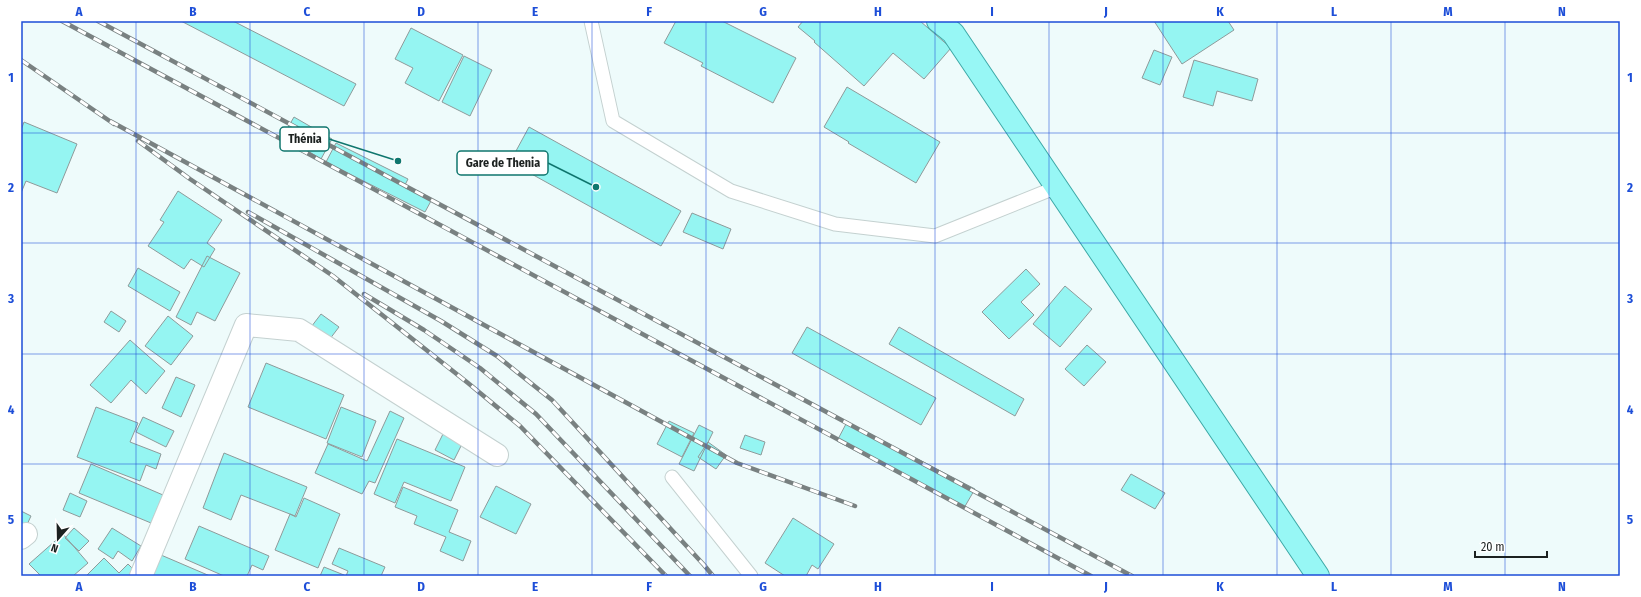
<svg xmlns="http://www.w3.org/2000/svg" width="1641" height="597" font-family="'Fira Sans Condensed',sans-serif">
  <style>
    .building { fill: #95f5f2; stroke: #8e9a9a }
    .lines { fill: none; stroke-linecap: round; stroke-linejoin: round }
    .lane-casing { stroke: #c4d1d0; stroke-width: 15 }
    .street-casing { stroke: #c4d1d0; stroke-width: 24 }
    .primary-casing { stroke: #3ea9a7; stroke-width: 24 }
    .lane { stroke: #fff; stroke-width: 13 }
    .street { stroke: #fff; stroke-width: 22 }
    .primary { stroke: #97f7f5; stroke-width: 22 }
    .rail-casing { stroke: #798181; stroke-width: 4.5 }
    .rail { stroke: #fff; stroke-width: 3; stroke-dasharray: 9; stroke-linecap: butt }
    .grid { fill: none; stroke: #1d4ed8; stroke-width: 1; stroke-opacity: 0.55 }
    .leader { fill: none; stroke: #0f766e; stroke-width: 1.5 }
    .callout-dot { fill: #0f766e; stroke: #fff; stroke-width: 1.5 }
    .callout { fill: #fff; stroke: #0f766e; stroke-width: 1.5 }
    .callout-label { font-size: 12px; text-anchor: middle; font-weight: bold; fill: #1c2120 }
    .neatline { fill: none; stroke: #1d4ed8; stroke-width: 1.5 }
    .grid-label { font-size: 13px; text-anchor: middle; font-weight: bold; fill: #1d4ed8 }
  </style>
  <rect width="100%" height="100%" fill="#eefbfb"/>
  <path class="building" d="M181 21H233L356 84 344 106Z
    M676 21H722L796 58 773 103 701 66 703 63 664 43Z
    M803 21H920L951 48 924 79 893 53 864 86 814 42 815 41 798 27Z
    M1154 21H1228L1234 30 1182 64Z
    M411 28 463 55 439 101 405 83 413 68 395 59Z
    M1154 50 1172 57 1160 85 1142 78Z
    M464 56 492 70 470 116 442 102Z
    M1194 60 1258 79 1252 101 1217 91 1213 106 1183 97Z
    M847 87 940 142 916 183 848 143 849 142 824 127Z
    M294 117 332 139 321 159 283 136Z
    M24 122 77 144 57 193 26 181 21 193V130Z
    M529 127 681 211 661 246 510 162Z
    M336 143 408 179 404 187 431 201 425 212 326 162Z
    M178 191 222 220 207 243 215 249 204 267 191 259 184 269 148 246 164 222 160 220Z
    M692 213 731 229 723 249 683 232Z
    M207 256 240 273 215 321 197 312 191 325 176 317Z
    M138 268 180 292 170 311 128 286Z
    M1026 269 1040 284 1021 302 1034 315 1009 339 982 312Z
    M1065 286 1092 309 1060 347 1033 324Z
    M111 311 126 321 119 332 104 322Z
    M321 314 339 327 326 344 308 331Z
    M168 316 193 336 171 365 145 346Z
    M807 327 936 398 921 425 792 353Z
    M899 327 1024 399 1015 416 889 344Z
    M130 340 165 371 146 394 131 380 111 403 90 385Z
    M1087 345 1106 362 1084 386 1065 369Z
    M266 363 344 395 326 439 248 407Z
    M176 377 195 385 181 417 162 408Z
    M96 407 138 423 130 442 161 454 156 469 146 465 140 481 77 457Z
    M341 407 376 421 362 457 327 443Z
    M390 411 404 418 375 483 369 481 362 494 315 473 328 444 367 461Z
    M143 417 174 431 166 447 136 432Z
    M669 421 694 433 682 457 657 444Z
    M847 422 975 489 964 508 837 441Z
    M699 425 713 432 694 471 679 464Z
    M445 430 464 440 454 460 435 450Z
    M745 435 765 442 761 455 740 448Z
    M397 439 465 467 451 501 404 482 395 503 374 494Z
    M708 442 726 455 716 469 698 457Z
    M224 453 307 487 295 516 241 495 231 520 203 508Z
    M91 464 163 495 151 523 79 493Z
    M1131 474 1165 493 1155 509 1121 490Z
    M496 486 531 504 516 534 480 517Z
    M403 487 458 510 449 532 471 541 463 561 440 551 446 537 414 524 417 516 395 507Z
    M70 493 87 501 80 517 63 510Z
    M304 498 340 514 318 568 275 550 290 514 296 517Z
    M21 511 31 516 24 531 21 529Z
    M793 518 834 544 818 569 812 565 806 576H785L765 563Z
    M199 526 269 556 263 570 252 565 247 576H224L185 559Z
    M74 528 89 541 79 551 65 538Z
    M112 528 141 546 132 561 118 551 113 559 98 549Z
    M63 534 88 563 73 576H41L29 564Z
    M339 548 385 567 381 576H346L348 571 332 564Z
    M161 555 210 576H152Z
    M104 558 119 573 128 564 139 575 137 576H86Z
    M324 567 344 575 343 576H320Z"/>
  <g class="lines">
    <defs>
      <path id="lane" d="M591 21 613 121 731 191 835 224 935 236 1057 187
        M672 477 751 576"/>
      <path id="street" d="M21 538 26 534
        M141 576 246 325 299 330 497 455"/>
      <path id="primary" d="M938 21 953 33 1318 576"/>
    </defs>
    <use href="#lane" class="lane-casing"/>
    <use href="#street" class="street-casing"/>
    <use href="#primary" class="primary-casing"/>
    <use href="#lane" class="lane"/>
    <use href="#street" class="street"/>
    <use href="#primary" class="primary"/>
    <defs>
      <path id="rail" d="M62 21 1091 576
        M98 21 1132 576
        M21 60 114 124
        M110 121 737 463 855 506
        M138 141 190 179 333 276 468 383 520 426 666 576
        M248 212 441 321 497 356 552 400 704 565 713 576
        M364 294 424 330 480 368 536 414 690 576"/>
    </defs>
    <use href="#rail" class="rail-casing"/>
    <use href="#rail" class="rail"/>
  </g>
  <path class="grid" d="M136 21V576M250 21V576M364 21V576M478 21V576M592 21V576M706 21V576M820 21V576M935 21V576M1049 21V576M1163 21V576M1277 21V576M1391 21V576M1505 21V576M21 133H1620M21 243H1620M21 354H1620M21 464H1620"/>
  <path class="leader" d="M398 161L329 139M596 187L548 163"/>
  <g class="callout-dot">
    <circle cx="398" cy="161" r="4"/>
    <circle cx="596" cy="187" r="4"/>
  </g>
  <g class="callout">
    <rect x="280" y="127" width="49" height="24" rx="4"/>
    <rect x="457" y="151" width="91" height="24" rx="4"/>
  </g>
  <g class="callout-label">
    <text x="305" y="143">Thénia</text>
    <text x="503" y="167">Gare de Thenia</text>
  </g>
  <rect width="1641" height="597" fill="none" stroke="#ffffff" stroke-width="44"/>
  <g transform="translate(58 539) rotate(200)" stroke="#ffffff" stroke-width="3" paint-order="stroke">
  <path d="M0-3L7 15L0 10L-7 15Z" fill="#1c2120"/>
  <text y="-6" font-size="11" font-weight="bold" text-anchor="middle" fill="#1c2120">N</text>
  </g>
  <path d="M1475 551v6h72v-6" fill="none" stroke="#1c2120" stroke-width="2"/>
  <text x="1481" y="551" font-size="12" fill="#1c2120" stroke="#ffffff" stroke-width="3" paint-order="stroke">20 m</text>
  <rect x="22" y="22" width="1597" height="553" class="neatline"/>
  <g class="grid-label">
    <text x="79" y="16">A</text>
    <text x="193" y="16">B</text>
    <text x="307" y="16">C</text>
    <text x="421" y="16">D</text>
    <text x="535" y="16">E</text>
    <text x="649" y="16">F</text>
    <text x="763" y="16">G</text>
    <text x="878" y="16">H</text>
    <text x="992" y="16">I</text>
    <text x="1106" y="16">J</text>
    <text x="1220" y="16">K</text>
    <text x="1334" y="16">L</text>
    <text x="1448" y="16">M</text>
    <text x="1562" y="16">N</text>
    <text x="11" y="82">1</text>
    <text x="1630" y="82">1</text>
    <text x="11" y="192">2</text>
    <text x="1630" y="192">2</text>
    <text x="11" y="303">3</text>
    <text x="1630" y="303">3</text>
    <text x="11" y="414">4</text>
    <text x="1630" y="414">4</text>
    <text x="11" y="524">5</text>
    <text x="1630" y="524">5</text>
    <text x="79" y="591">A</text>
    <text x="193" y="591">B</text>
    <text x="307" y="591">C</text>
    <text x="421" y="591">D</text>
    <text x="535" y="591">E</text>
    <text x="649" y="591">F</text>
    <text x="763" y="591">G</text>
    <text x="878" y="591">H</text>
    <text x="992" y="591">I</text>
    <text x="1106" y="591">J</text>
    <text x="1220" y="591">K</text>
    <text x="1334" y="591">L</text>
    <text x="1448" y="591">M</text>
    <text x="1562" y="591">N</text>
  </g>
</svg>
